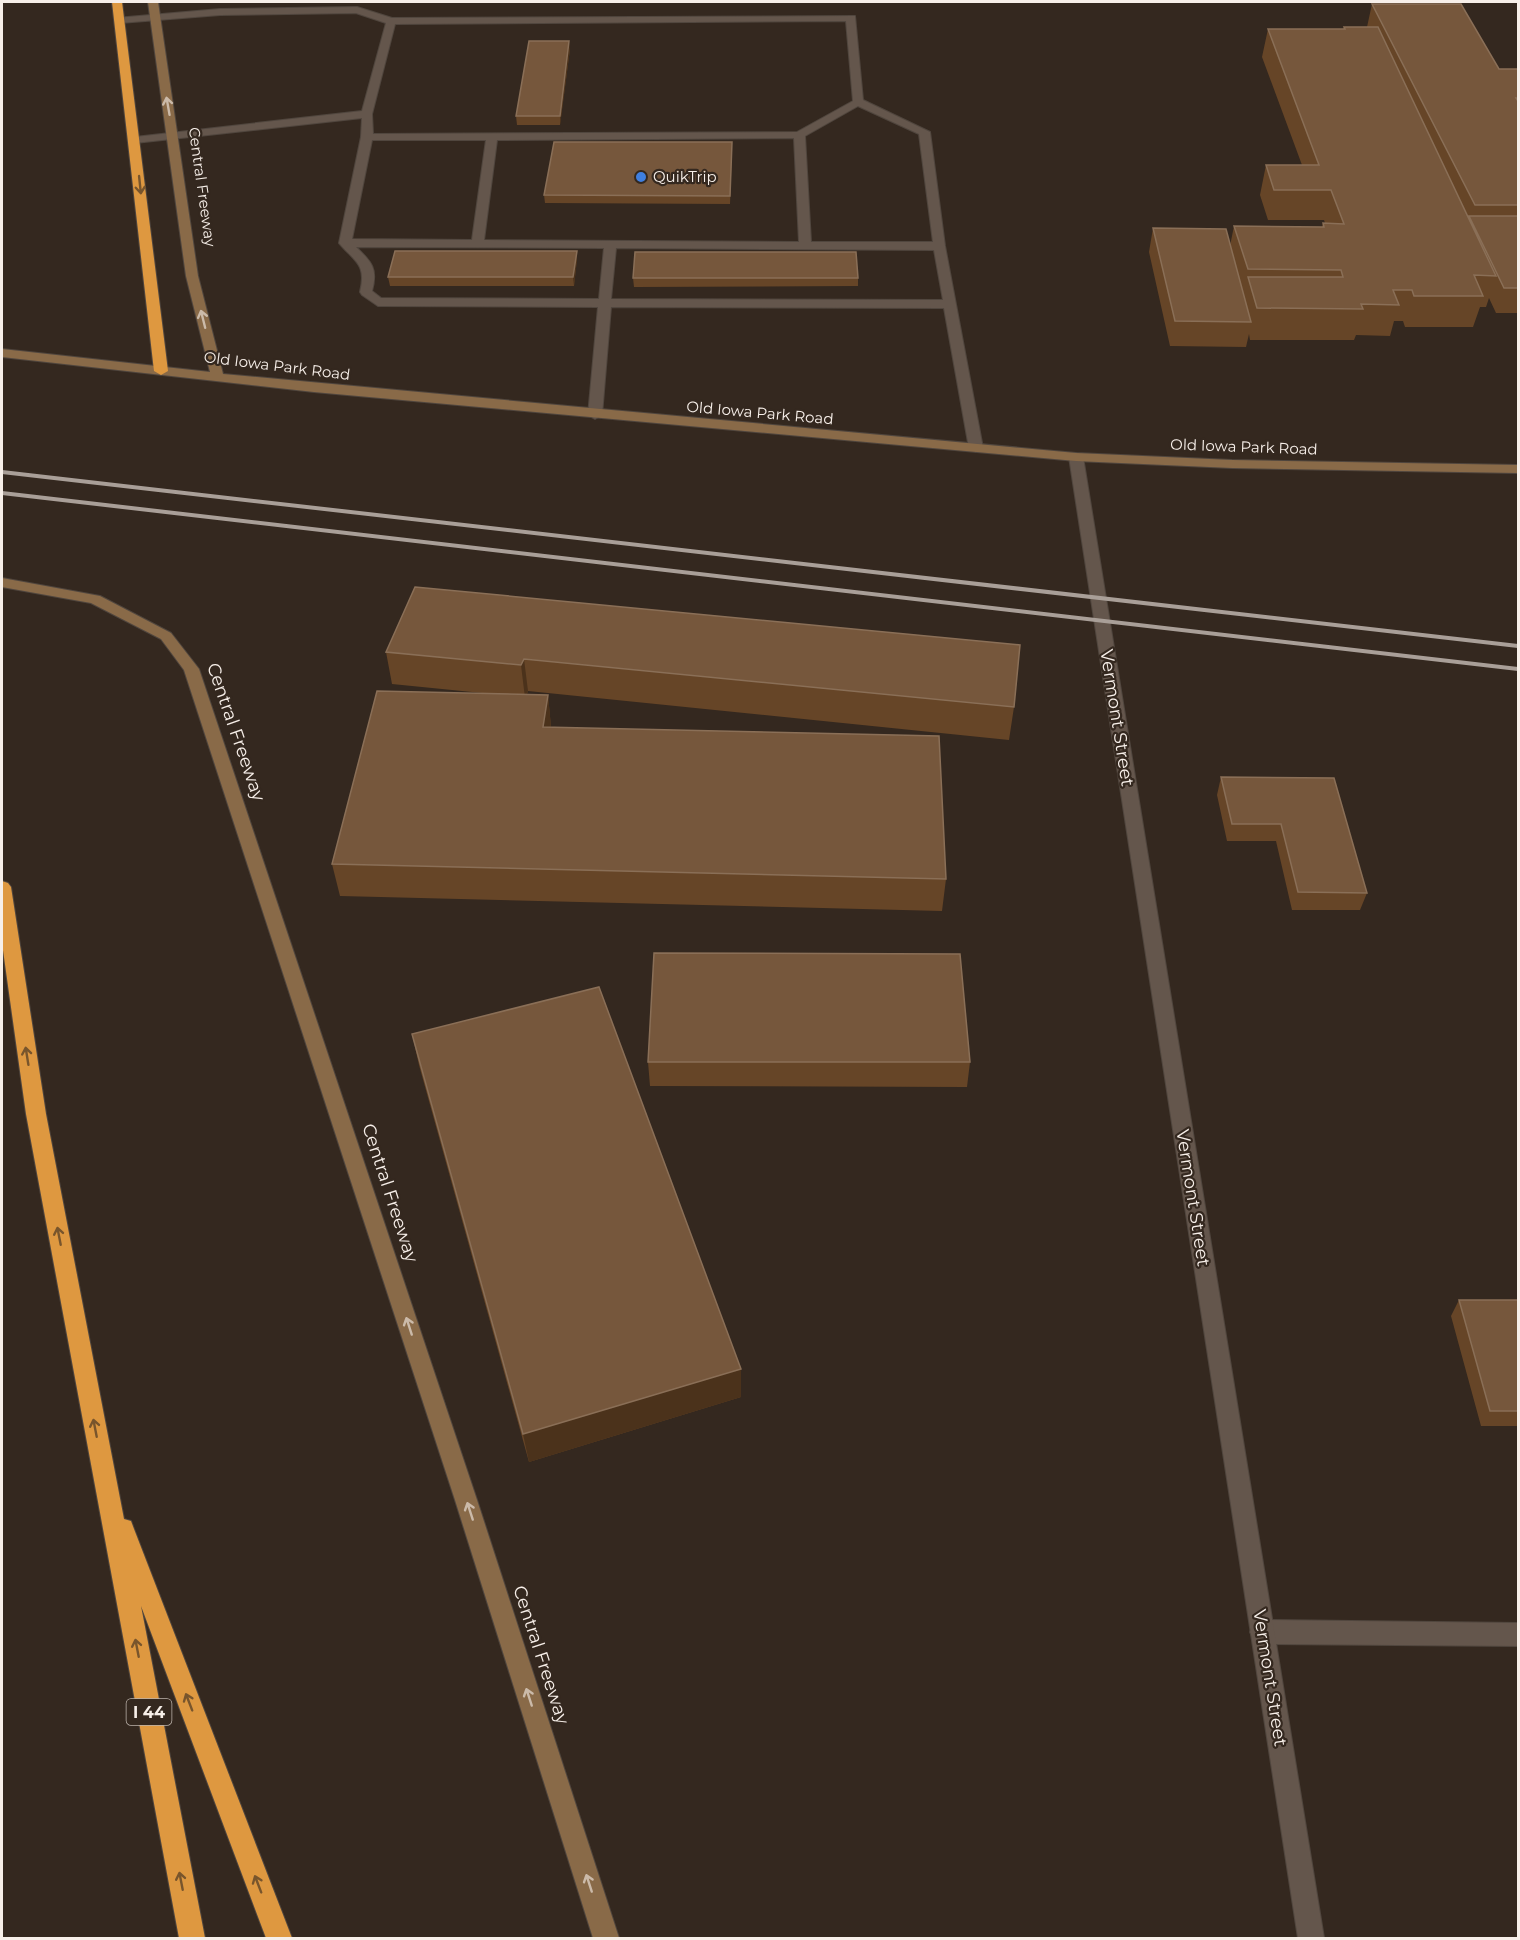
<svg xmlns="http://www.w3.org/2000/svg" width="1520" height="1940" font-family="Montserrat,sans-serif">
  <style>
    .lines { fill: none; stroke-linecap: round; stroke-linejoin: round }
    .service-casing { stroke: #50463e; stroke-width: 2 }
    .minor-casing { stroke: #50463e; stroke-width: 2 }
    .secondary-casing { stroke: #50463e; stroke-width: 2 }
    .motorway-casing { stroke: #50463e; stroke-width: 2 }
    .service { fill: #64564c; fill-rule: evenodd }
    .minor { fill: #64564c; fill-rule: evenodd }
    .secondary { fill: #896a48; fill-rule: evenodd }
    .motorway { fill: #de9840; fill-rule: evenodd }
    .rail { stroke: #a99f98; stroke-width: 4 }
    .wall { fill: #664527 }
    .shaded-wall { fill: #4b321b }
    .building { fill: #76573c; stroke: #8a6f57; stroke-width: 1.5 }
    .oneway { stroke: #cbbaa9 }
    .oneway2 { stroke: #78552c }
    .shop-dot { fill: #3f7fe0; stroke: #34281f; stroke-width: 2 }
    .labels { text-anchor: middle; stroke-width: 4.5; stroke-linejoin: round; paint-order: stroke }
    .far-poi-label { font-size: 15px; fill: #f7efe9; stroke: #34281f; text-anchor: start }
    .far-street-label { font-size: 15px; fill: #f7efe9; stroke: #34281f }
    .shield { fill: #34281f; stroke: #bcb3ac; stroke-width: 1.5 }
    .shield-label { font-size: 16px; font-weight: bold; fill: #f7efe9 }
    .street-label { font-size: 18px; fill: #f7efe9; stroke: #34281f }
  </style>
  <rect width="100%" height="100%" fill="#34281f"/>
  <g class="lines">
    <defs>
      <path id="service" d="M357 7 392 18 855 16 863 100 930 132 945 246 983 448 981 451 976 452 969 448 944 308 611 307 602 415 595 419 588 415 598 307 378 306 362 295 360 292C367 264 355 262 339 243L361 137 362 118 135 143 129 140 135 137 362 111 386 23 356 13 220 15 120 23 115 20 116 18 220 9ZM846 21 853 101 797 132 373 134 372 114 395 24ZM858 106 919 134 933 242H811L805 136ZM794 138 799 242 484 240 497 140ZM372 140H486L472 240 352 239ZM356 247 604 248 599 299 381 298 372 291C378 269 372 262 356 247ZM616 248 934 250 943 300 611 299Z
        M1262 1620 1518 1623V1646L1262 1644 1254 1640 1250 1632 1254 1624Z"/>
      <path id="minor" d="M1076 453 1083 457 1324 1938H1298L1069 457Z"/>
      <path id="secondary" d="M148 2H158L198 276 223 374 1076 453 1232 460 1518 465V473L1232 468 1076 461 314 392 2 357V349L210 372 186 276Z
        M2 578 100 596 171 633 199 669 477 1500 619 1938H593L455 1500 184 670 161 639 91 603 2 587Z"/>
      <path id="motorway" d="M112 2H122L168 371 161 375 154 371Z
        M2 881 8 883 11 887 46 1114 124 1519 131 1521 134 1529 292 1938H266L141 1606 205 1938H179L26 1114 2 943Z"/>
    </defs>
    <use href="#service" class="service-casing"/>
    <use href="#minor" class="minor-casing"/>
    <use href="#secondary" class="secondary-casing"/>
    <use href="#motorway" class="motorway-casing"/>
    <use href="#service" class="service"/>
    <use href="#minor" class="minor"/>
    <use href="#secondary" class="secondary"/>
    <use href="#motorway" class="motorway"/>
    <path class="rail" d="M2 472 1518 646
      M2 493 1518 669"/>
  </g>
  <path class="wall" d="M1372 4 1499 69H1518V313H1496L1489 298 1486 307H1480L1473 327H1405L1403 321H1394L1390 336 1356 335 1354 340H1250L1249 334 1246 347 1170 346 1149 252 1153 228 1230 246 1234 226 1322 227 1323 223H1325L1324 220H1268L1260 195 1266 165H1302L1262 57 1268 29H1343L1344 27H1367Z
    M570 49 560 125H517L516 116Z
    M732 151 730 204 545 203 544 195Z
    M577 259 574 286H390L388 277Z
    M633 278H858V286L634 287Z
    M415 587 1014 707 1009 740 528 691 527 694 548 695 551 727 946 879 942 911 340 896 332 864 482 693 392 684 386 652Z
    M1221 777 1334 778 1367 893 1360 910H1292L1276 841H1227L1217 795Z
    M412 1034 741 1397 529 1462 419 1065Z
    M648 1062H970L967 1087 650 1086Z
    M1459 1300H1518V1426H1481L1451 1316Z"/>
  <path class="shaded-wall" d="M569 41 570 49 560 125V116Z
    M577 251V259L574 286 573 277Z
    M524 659 528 691 525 698 521 665Z
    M548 695 551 727H543Z
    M741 1369V1397L529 1462 523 1434Z"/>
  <path class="building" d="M1372 4H1461L1499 69H1518V98H1516L1518 101V205H1475Z
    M1344 27H1378L1496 276 1474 275 1483 296H1414L1412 290H1393L1399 305 1361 304 1363 309 1257 308 1248 277H1343L1341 270 1248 269 1234 226 1324 227 1323 223 1344 224 1331 190H1274L1266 165H1319L1268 29H1345Z
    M529 41H569L560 116H516Z
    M554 142H732L730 196 544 195Z
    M1469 216H1518V288H1504Z
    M1153 228 1226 229 1251 322 1175 321Z
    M395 251H577L573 277H388Z
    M635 252H856L858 278H633Z
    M415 587 1020 645 1014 707 524 659 521 665 386 652Z
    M377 691 548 695 543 727 939 736 946 879 332 864Z
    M1221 777 1334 778 1367 893 1298 892 1281 824H1232Z
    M654 953 960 954 970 1062H648Z
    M599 987 741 1369 523 1434 412 1034Z
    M1459 1300H1518V1411H1490Z"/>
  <defs><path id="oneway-shaft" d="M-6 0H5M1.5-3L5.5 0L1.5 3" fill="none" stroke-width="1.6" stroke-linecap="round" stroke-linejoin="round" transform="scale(1.5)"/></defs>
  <g class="oneway">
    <use href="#oneway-shaft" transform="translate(168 106) rotate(-100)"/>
    <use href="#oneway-shaft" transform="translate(203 319) rotate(-104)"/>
    <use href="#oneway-shaft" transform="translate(409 1326) rotate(-108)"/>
    <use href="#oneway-shaft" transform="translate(470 1511) rotate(-108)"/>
    <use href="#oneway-shaft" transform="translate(529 1697) rotate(-108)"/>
    <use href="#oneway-shaft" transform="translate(589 1883) rotate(-108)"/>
  </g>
  <g class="oneway2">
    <use href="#oneway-shaft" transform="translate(140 185) rotate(84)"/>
    <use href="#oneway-shaft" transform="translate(27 1056) rotate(-99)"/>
    <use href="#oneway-shaft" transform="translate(59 1236) rotate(-101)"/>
    <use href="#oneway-shaft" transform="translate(95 1428) rotate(-101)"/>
    <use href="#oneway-shaft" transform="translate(137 1648) rotate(-101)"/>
    <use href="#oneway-shaft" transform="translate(189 1702) rotate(-111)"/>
    <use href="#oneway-shaft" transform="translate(181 1881) rotate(-101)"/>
    <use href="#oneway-shaft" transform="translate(258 1884) rotate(-111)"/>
  </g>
  <circle class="shop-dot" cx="641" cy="177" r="6"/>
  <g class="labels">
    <g class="far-poi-label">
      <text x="653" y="182">QuikTrip</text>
    </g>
    <g class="far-street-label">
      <text transform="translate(202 187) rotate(82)" y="5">Central Freeway</text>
      <text transform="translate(277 366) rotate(7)" y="5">Old Iowa Park Road</text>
      <text transform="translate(760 413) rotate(5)" y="5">Old Iowa Park Road</text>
      <text transform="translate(1244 447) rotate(2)" y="5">Old Iowa Park Road</text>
    </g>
    <rect class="shield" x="126.5" y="1699" width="45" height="26" rx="4.5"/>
    <g class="shield-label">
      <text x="149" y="1718">I 44</text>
    </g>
    <g class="street-label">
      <text transform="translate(1117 718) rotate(81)" y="6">Vermont Street</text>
      <text transform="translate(236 732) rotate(71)" y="6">Central Freeway</text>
      <text transform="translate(390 1193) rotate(72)" y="6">Central Freeway</text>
      <text transform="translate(1193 1198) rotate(81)" y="6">Vermont Street</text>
      <text transform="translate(541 1655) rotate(72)" y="6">Central Freeway</text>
      <text transform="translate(1270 1678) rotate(81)" y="6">Vermont Street</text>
    </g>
  </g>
  <rect width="1520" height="1940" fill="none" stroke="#f7efe9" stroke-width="6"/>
</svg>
